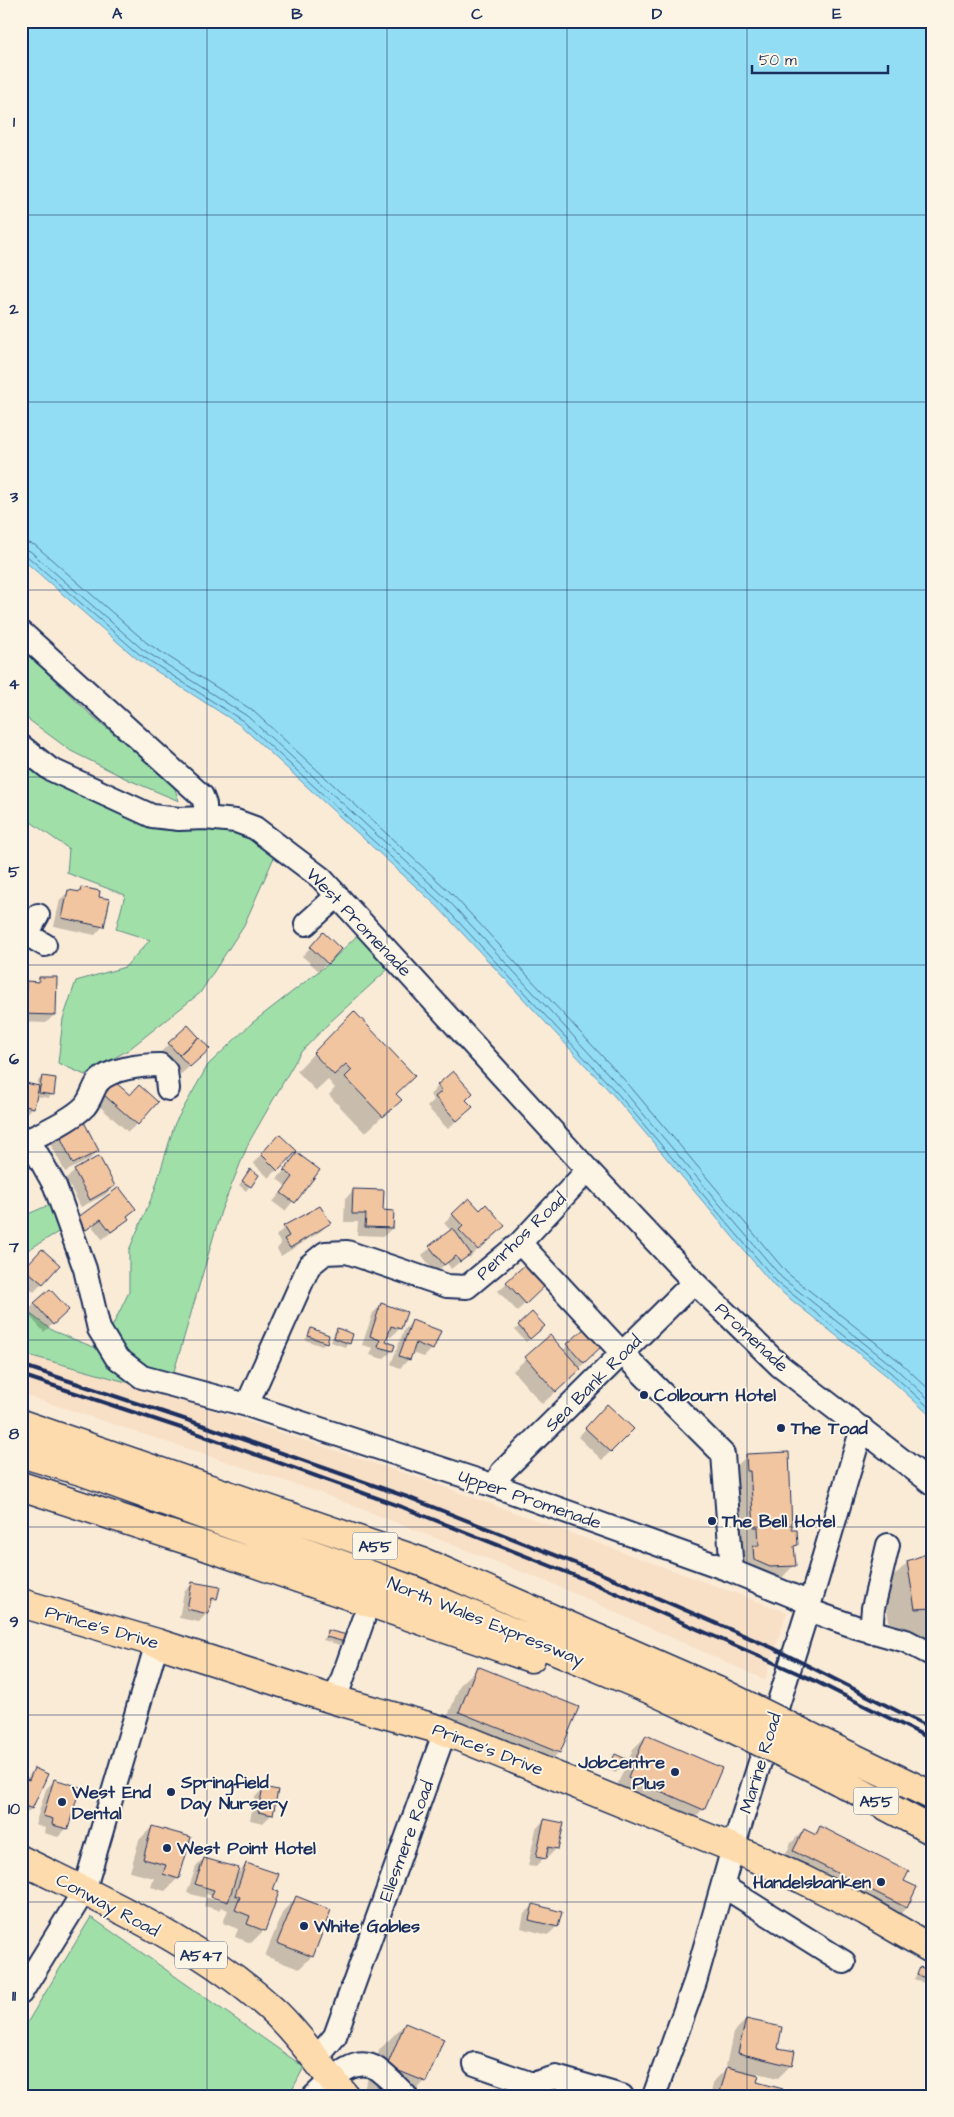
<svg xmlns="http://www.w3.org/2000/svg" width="954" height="2117" font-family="'Architects Daughter',sans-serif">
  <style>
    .built { fill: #f8e0c7 }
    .green { fill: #a0e0a8; stroke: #5e8883 }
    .water { fill: #93ddf4; stroke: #6397b8 }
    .shadow { fill: #0003; fill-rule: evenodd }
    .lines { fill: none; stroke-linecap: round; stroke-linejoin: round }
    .shore { stroke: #4b759a; stroke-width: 1 }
    .building { fill: #f2c5a1; stroke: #1b2f5e }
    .minor-casing { stroke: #1b2f5e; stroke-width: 26 }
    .major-casing { stroke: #1b2f5e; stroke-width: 31 }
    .highway-casing { stroke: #1b2f5e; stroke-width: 31 }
    .minor { stroke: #fcf5e5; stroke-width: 22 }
    .major { stroke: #fedbac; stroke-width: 28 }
    .highway { stroke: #fedbac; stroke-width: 28 }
    .rail { stroke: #1b2f5e; stroke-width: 4 }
    .highway-bridge-casing { stroke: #1b2f5e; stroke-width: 31; stroke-linecap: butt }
    .highway-bridge { stroke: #fedbac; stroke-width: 28 }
    .grid { fill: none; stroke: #1b2f5e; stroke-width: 1; stroke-opacity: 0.55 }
    .poi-dot { fill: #1b2f5e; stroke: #fcf5e5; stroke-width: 2 }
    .labels { text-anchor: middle; stroke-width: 4; stroke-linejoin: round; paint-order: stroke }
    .shield { fill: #fcf5e5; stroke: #5e6a86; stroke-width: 1 }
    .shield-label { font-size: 16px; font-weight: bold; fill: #1b2f5e }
    .street-label { font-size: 18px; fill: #1b2f5e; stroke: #fcf5e5 }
    .poi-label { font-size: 18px; font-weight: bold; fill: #1b2f5e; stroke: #fcf5e5; text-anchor: start }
    .neatline { fill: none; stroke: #1b2f5e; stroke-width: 2 }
    .grid-label { font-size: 16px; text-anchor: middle; font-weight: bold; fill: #1b2f5e }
  </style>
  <rect width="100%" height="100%" fill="#faebd7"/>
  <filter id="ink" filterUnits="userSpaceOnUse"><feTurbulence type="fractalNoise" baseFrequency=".02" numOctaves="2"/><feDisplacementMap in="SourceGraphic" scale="10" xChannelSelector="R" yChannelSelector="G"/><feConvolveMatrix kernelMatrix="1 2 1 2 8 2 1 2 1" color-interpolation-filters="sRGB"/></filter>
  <g filter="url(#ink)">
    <path class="built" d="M21 1352 137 1385 428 1481 787 1612 765 1680 555 1585 318 1492 21 1394Z"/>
    <path class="green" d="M21 648 90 714 173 783 179 801 129 780 71 751 21 714Z
      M21 746 152 816 205 818 279 846 244 925 200 993 128 1050 85 1075 58 1063 63 1019 76 981 125 967 150 940 116 929 125 895 67 873 69 849 21 815Z
      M366 927 397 961 330 1022 300 1053 249 1142 221 1211 170 1385H137L21 1353V1307L53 1331 116 1356 110 1331 129 1292V1250L154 1192 175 1123 208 1065 252 1023 328 964Z
      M49 1205 60 1231 21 1254V1217Z
      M91 1917 304 2067 289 2096H21V2033Z"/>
    <path class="water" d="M21 21H933V1418L887 1376 774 1286 615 1097 438 907 240 725 136 658 21 558Z"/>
    <path class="shadow" d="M82 889 97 898 103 926 95 935 54 926 60 900 69 891 77 893Z
      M315 943 339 949 319 971 302 956Z
      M39 978 55 1014 46 1023 21 1022V988L26 983H35Z
      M330 1036 400 1100 365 1133 329 1095 335 1088 328 1080 316 1091 297 1071Z
      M169 1044 200 1057 181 1074 161 1052Z
      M42 1077 52 1094 49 1098 35 1096 32 1107 24 1116 21 1115V1083L37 1087 38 1081Z
      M438 1086 465 1100 462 1115 448 1129 427 1107 434 1100 430 1095Z
      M107 1092 137 1124 128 1132 97 1104Z
      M59 1135 97 1151 89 1160 65 1172 51 1144Z
      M279 1136 277 1170 269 1178 253 1163Z
      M297 1155 318 1170 285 1211 273 1202 286 1186 277 1179Z
      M75 1171 114 1186 105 1195 81 1207 66 1179Z
      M250 1171 257 1176 246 1191 239 1185Z
      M353 1191 382 1212 392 1228 384 1236 357 1235 358 1222H344L345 1199Z
      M469 1200 495 1234 469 1258 467 1256 451 1269 447 1263 435 1273 422 1255 451 1231 444 1223Z
      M134 1209 119 1227 102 1239 92 1226 77 1237 78 1219Z
      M329 1223 321 1231 281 1256 277 1249 281 1244 276 1236 284 1228Z
      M33 1259 59 1265 34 1292 21 1281V1272Z
      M529 1262 539 1291 517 1311 498 1291Z
      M50 1290 59 1318 44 1332 26 1312Z
      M382 1304 400 1328 391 1337 386 1335 384 1342 394 1346 392 1351 383 1359 370 1355 373 1348 362 1345 373 1313Z
      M532 1314 543 1326 526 1342 515 1330Z
      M413 1321 432 1349 424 1357 411 1353 409 1359 400 1368 391 1364 404 1330Z
      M311 1330 325 1342 322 1346 305 1340Z
      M338 1330 349 1343 345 1347 331 1342 334 1333Z
      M585 1330 600 1346 567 1382 542 1404 513 1371 550 1337 563 1350Z
      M599 1415 632 1430 602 1460 578 1437Z
      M747 1456 791 1532 797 1545 793 1548 794 1565 777 1583 737 1577 742 1558 741 1544H737L729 1473Z
      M933 1554V1646L916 1632 891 1633 883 1587 908 1562Z
      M193 1583 216 1598 209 1606 207 1613 199 1622 179 1618 184 1592Z
      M328 1631 344 1641 340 1645 323 1640Z
      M478 1668 559 1752 542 1770 443 1729 460 1685Z
      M646 1736 703 1809 690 1822 615 1790 633 1749Z
      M615 1756 624 1760 616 1773 607 1769Z
      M35 1769 46 1774 31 1809 22 1817 21 1778 25 1780Z
      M54 1781 67 1828 58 1837 44 1833 45 1828 35 1825 46 1789Z
      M263 1789 271 1815 263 1823 250 1820 255 1797Z
      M544 1820 557 1848 548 1857 545 1856 536 1867 528 1866 536 1829Z
      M152 1827 178 1878 165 1891 151 1887 154 1878 130 1872 139 1840Z
      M820 1828 916 1888 906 1908 893 1921 781 1865 791 1843 804 1830 813 1835Z
      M204 1859 235 1876 247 1864 271 1891 264 1930 251 1943 235 1937 238 1929 223 1923 228 1910 221 1907 219 1910 204 1906 206 1898 187 1893 196 1867ZM206 1894 224 1900V1902L205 1897Z
      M296 1898 312 1956 299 1969 265 1956 283 1911Z
      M533 1906 557 1926 548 1935 521 1928 524 1914Z
      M920 1968 930 1972 924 1983 914 1979Z
      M746 2020 791 2065 778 2078 758 2073 755 2083 780 2096H710L714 2081 728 2067 726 2066 733 2033Z
      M405 2024 425 2081 411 2096H375L363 2091 380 2049Z
      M568 2088 593 2096H559Z"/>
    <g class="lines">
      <path class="shore" d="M21 541 35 545 147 643 252 710 451 893 629 1085 787 1273 899 1361 933 1393
        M21 548 30 551 142 649 247 716 446 898 623 1090 782 1278 894 1367 933 1403
        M21 555 27 556 139 654 243 721 441 903 618 1094 777 1282 890 1372 933 1411"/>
    </g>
    <path class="building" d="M81 887 100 891 99 897 110 899 104 927 62 918 68 890 80 892Z
      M323 932 341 949 328 964 310 947Z
      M39 977H57L56 1015 21 1014V1003H26V981L39 982Z
      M354 1011 415 1076 396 1094 402 1100 383 1117 345 1077 352 1070 346 1064 334 1075 313 1053Z
      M188 1025 199 1037 179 1055 168 1043Z
      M199 1037 210 1049 190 1067 179 1055Z
      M453 1071 473 1093 466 1100 473 1107 457 1121 435 1097 442 1091 437 1085Z
      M42 1076 56 1078 54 1095 39 1093Z
      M21 1082 39 1086 34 1108 21 1105Z
      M115 1082 130 1095 139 1085 158 1102 138 1125 104 1095Z
      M84 1122 99 1151 73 1164 59 1134Z
      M279 1134 297 1151 278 1171 261 1154Z
      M297 1153 320 1170 295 1203 281 1193 293 1177 284 1170Z
      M99 1156 115 1186 90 1200 74 1170Z
      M250 1169 259 1175 251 1187 242 1181Z
      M119 1187 136 1209 127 1216 129 1219 111 1232 101 1219 86 1230 77 1218Z
      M353 1189 384 1190 383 1210 394 1211 393 1228 365 1227 366 1214H352Z
      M469 1198 480 1210 486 1204 505 1226 478 1250 459 1230 463 1226 452 1214Z
      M320 1206 331 1223 290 1248 284 1239 289 1236 283 1226Z
      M453 1228 471 1254 460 1262 456 1256 444 1265 429 1246Z
      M42 1249 60 1265 43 1284 24 1268Z
      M529 1261 549 1282 526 1304 506 1282Z
      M50 1289 69 1310 53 1325 34 1303Z
      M381 1303 407 1312 401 1329 391 1326 386 1341 395 1345 393 1351 378 1347 380 1340 370 1336Z
      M532 1312 545 1326 530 1339 518 1325Z
      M412 1320 441 1331 433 1350 416 1343 410 1360 399 1356Z
      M311 1328 329 1335 327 1343 308 1336Z
      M337 1328 353 1334 350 1344 334 1338Z
      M585 1328 602 1346 584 1363 567 1344Z
      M550 1335 581 1369 556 1392 525 1357Z
      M607 1404 634 1429 611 1452 585 1428Z
      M789 1452 792 1530H797L798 1545 794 1546 796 1566 770 1567 754 1560 753 1546H759L758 1527H754L750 1471H747L746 1454Z
      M932 1552 933 1608 915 1609 907 1561Z
      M192 1582 220 1587 217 1599 212 1598 208 1614 187 1609Z
      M327 1630 347 1635 345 1642 326 1637Z
      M477 1666 579 1707 560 1753 459 1712Z
      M646 1735 722 1768 704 1810 628 1777Z
      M615 1754 626 1759 621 1769 610 1765Z
      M34 1768 48 1774 32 1809 23 1805 21 1808V1777L29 1780Z
      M54 1779 80 1787 68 1829 52 1825 53 1819 43 1816Z
      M263 1787 278 1790 273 1815 258 1812Z
      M544 1819 564 1823 558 1849 548 1847 546 1859 536 1857Z
      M152 1826 191 1837 179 1879 163 1874 166 1865 143 1859Z
      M820 1826 909 1871 904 1881 917 1887 907 1908 793 1851 804 1829 816 1835Z
      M204 1858 239 1868 228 1902 211 1897 214 1890 195 1884Z
      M246 1863 279 1874 273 1890 279 1892 265 1931 247 1924 250 1916 235 1910 240 1897 235 1895Z
      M296 1896 331 1910 313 1957 277 1943Z
      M533 1904 562 1912 558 1927 529 1920Z
      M920 1967 932 1971 929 1979 917 1975Z
      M746 2019 782 2027 778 2048 795 2051 792 2066 738 2053Z
      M405 2023 444 2039 426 2082 387 2066Z
      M727 2067 759 2075 757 2082 783 2089 781 2096H719Z"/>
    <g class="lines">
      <defs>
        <path id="minor" d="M21 632 202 796 205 804V818
          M21 746 50 769 152 816 179 819 205 818 236 821 255 828 321 878 588 1170 694 1282 780 1366 933 1484
          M306 924 337 896
          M21 931 45 945
          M27 934 38 915
          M21 1136 36 1152 55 1186 85 1269 99 1329 116 1357 142 1377 247 1405 495 1486 732 1571 810 1603
          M26 1141C43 1133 73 1119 85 1106 91 1099 93 1089 98 1082 110 1068 143 1065 160 1065L166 1071 168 1089
          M520 1243 622 1353 723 1454 732 1571
          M247 1405 309 1266 325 1253 347 1252 447 1286 467 1287 520 1243 588 1170
          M495 1486 502 1472 694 1282
          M808 1610 856 1627 906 1641 933 1655
          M871 1632 873 1608 888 1545
          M335 1700 363 1620
          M723 1886 844 1962
          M21 1993 84 1891 157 1643
          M316 2059 335 2036 445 1731
          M475 2064 532 2084 556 2077 622 2096
          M314 2096C330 2082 354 2053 377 2069 388 2077 397 2087 406 2096
          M654 2096 695 1982 733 1848 810 1603 862 1428"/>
        <path id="major" d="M21 1603 157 1643 335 1700 445 1731 733 1848 802 1879 866 1911 933 1950
          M21 1860C110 1904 204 1945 277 2014 302 2039 323 2069 345 2096"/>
        <path id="highway" d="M21 1424 425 1563 720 1692
          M21 1453 84 1472 412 1590 649 1689 709 1717
          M21 1486 199 1544 531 1658
          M831 1747 933 1796
          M818 1770 933 1831"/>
      </defs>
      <use href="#minor" class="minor-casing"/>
      <use href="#major" class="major-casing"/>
      <use href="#highway" class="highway-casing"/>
      <use href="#minor" class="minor"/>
      <use href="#major" class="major"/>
      <use href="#highway" class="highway"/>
      <path class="rail" d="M21 1365 196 1423 410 1498 595 1571 773 1648 933 1729
        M21 1375 193 1432 402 1507 586 1580 813 1680 933 1740"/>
      <defs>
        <path id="highway-bridge" d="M720 1692 831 1747
          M709 1717 818 1770"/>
      </defs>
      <use href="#highway-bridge" class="highway-bridge-casing"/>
      <use href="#highway-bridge" class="highway-bridge"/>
    </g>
  </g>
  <path class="grid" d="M207 21V2096M387 21V2096M567 21V2096M747 21V2096M21 215H933M21 402H933M21 590H933M21 777H933M21 965H933M21 1152H933M21 1340H933M21 1527H933M21 1715H933M21 1902H933"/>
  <g class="poi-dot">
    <circle cx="644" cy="1395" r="5"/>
    <circle cx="781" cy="1428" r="5"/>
    <circle cx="712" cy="1521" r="5"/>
    <circle cx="675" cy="1772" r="5"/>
    <circle cx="171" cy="1792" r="5"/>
    <circle cx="62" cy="1802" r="5"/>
    <circle cx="167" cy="1848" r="5"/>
    <circle cx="881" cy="1882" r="5"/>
    <circle cx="304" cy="1926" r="5"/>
  </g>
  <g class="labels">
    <g class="shield">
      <rect x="352.5" y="1532.5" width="45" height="27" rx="4"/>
      <rect x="853.5" y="1787.5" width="45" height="27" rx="4"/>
      <rect x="175" y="1941.5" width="52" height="27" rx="4"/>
    </g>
    <g class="shield-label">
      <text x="375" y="1552">A55</text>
      <text x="876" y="1807">A55</text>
      <text x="201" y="1961">A547</text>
    </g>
    <g class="street-label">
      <text transform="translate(359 922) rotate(46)" y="6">West Promenade</text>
      <text transform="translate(521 1236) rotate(-44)" y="6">Penrhos Road</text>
      <text transform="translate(752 1337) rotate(43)" y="6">Promenade</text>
      <text transform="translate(593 1383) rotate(-45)" y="6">Sea Bank Road</text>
      <text transform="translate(530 1499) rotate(19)" y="6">Upper Promenade</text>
      <text transform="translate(486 1621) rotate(22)" y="6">North Wales Expressway</text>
      <text transform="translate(102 1627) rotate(16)" y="6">Prince's Drive</text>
      <text transform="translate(488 1749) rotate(21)" y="6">Prince's Drive</text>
      <text transform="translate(760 1763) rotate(-73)" y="6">Marine Road</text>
      <text transform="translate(406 1841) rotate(-70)" y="6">Ellesmere Road</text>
      <text transform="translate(108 1905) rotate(28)" y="6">Conway Road</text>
    </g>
    <g class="poi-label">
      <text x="654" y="1401">Colbourn Hotel</text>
      <text x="791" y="1434">The Toad</text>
      <text x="722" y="1527">The Bell Hotel</text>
      <text x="665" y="1768" text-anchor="end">Jobcentre<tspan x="665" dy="21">Plus</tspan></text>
      <text x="181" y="1788">Springfield<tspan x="181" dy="21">Day Nursery</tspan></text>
      <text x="72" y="1798">West End<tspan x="72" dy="21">Dental</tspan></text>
      <text x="177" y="1854">West Point Hotel</text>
      <text x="871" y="1888" text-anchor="end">Handelsbanken</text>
      <text x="314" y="1932">White Gables</text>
    </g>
  </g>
  <rect width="954" height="2117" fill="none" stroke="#fcf5e5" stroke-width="55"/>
  <path d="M752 65v8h136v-8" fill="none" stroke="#1b2f5e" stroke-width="2.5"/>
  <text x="759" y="65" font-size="15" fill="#1b2f5e" stroke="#fcf5e5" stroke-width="4" paint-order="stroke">50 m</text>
  <rect x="28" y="28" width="898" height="2062" class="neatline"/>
  <g class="grid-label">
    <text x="117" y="19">A</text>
    <text x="297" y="19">B</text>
    <text x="477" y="19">C</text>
    <text x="657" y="19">D</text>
    <text x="837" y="19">E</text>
    <text x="14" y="127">1</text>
    <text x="14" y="314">2</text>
    <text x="14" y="502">3</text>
    <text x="14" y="689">4</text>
    <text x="14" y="877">5</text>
    <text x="14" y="1064">6</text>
    <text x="14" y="1252">7</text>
    <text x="14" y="1439">8</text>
    <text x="14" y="1627">9</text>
    <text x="14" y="1814">10</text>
    <text x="14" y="2001">11</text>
  </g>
</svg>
